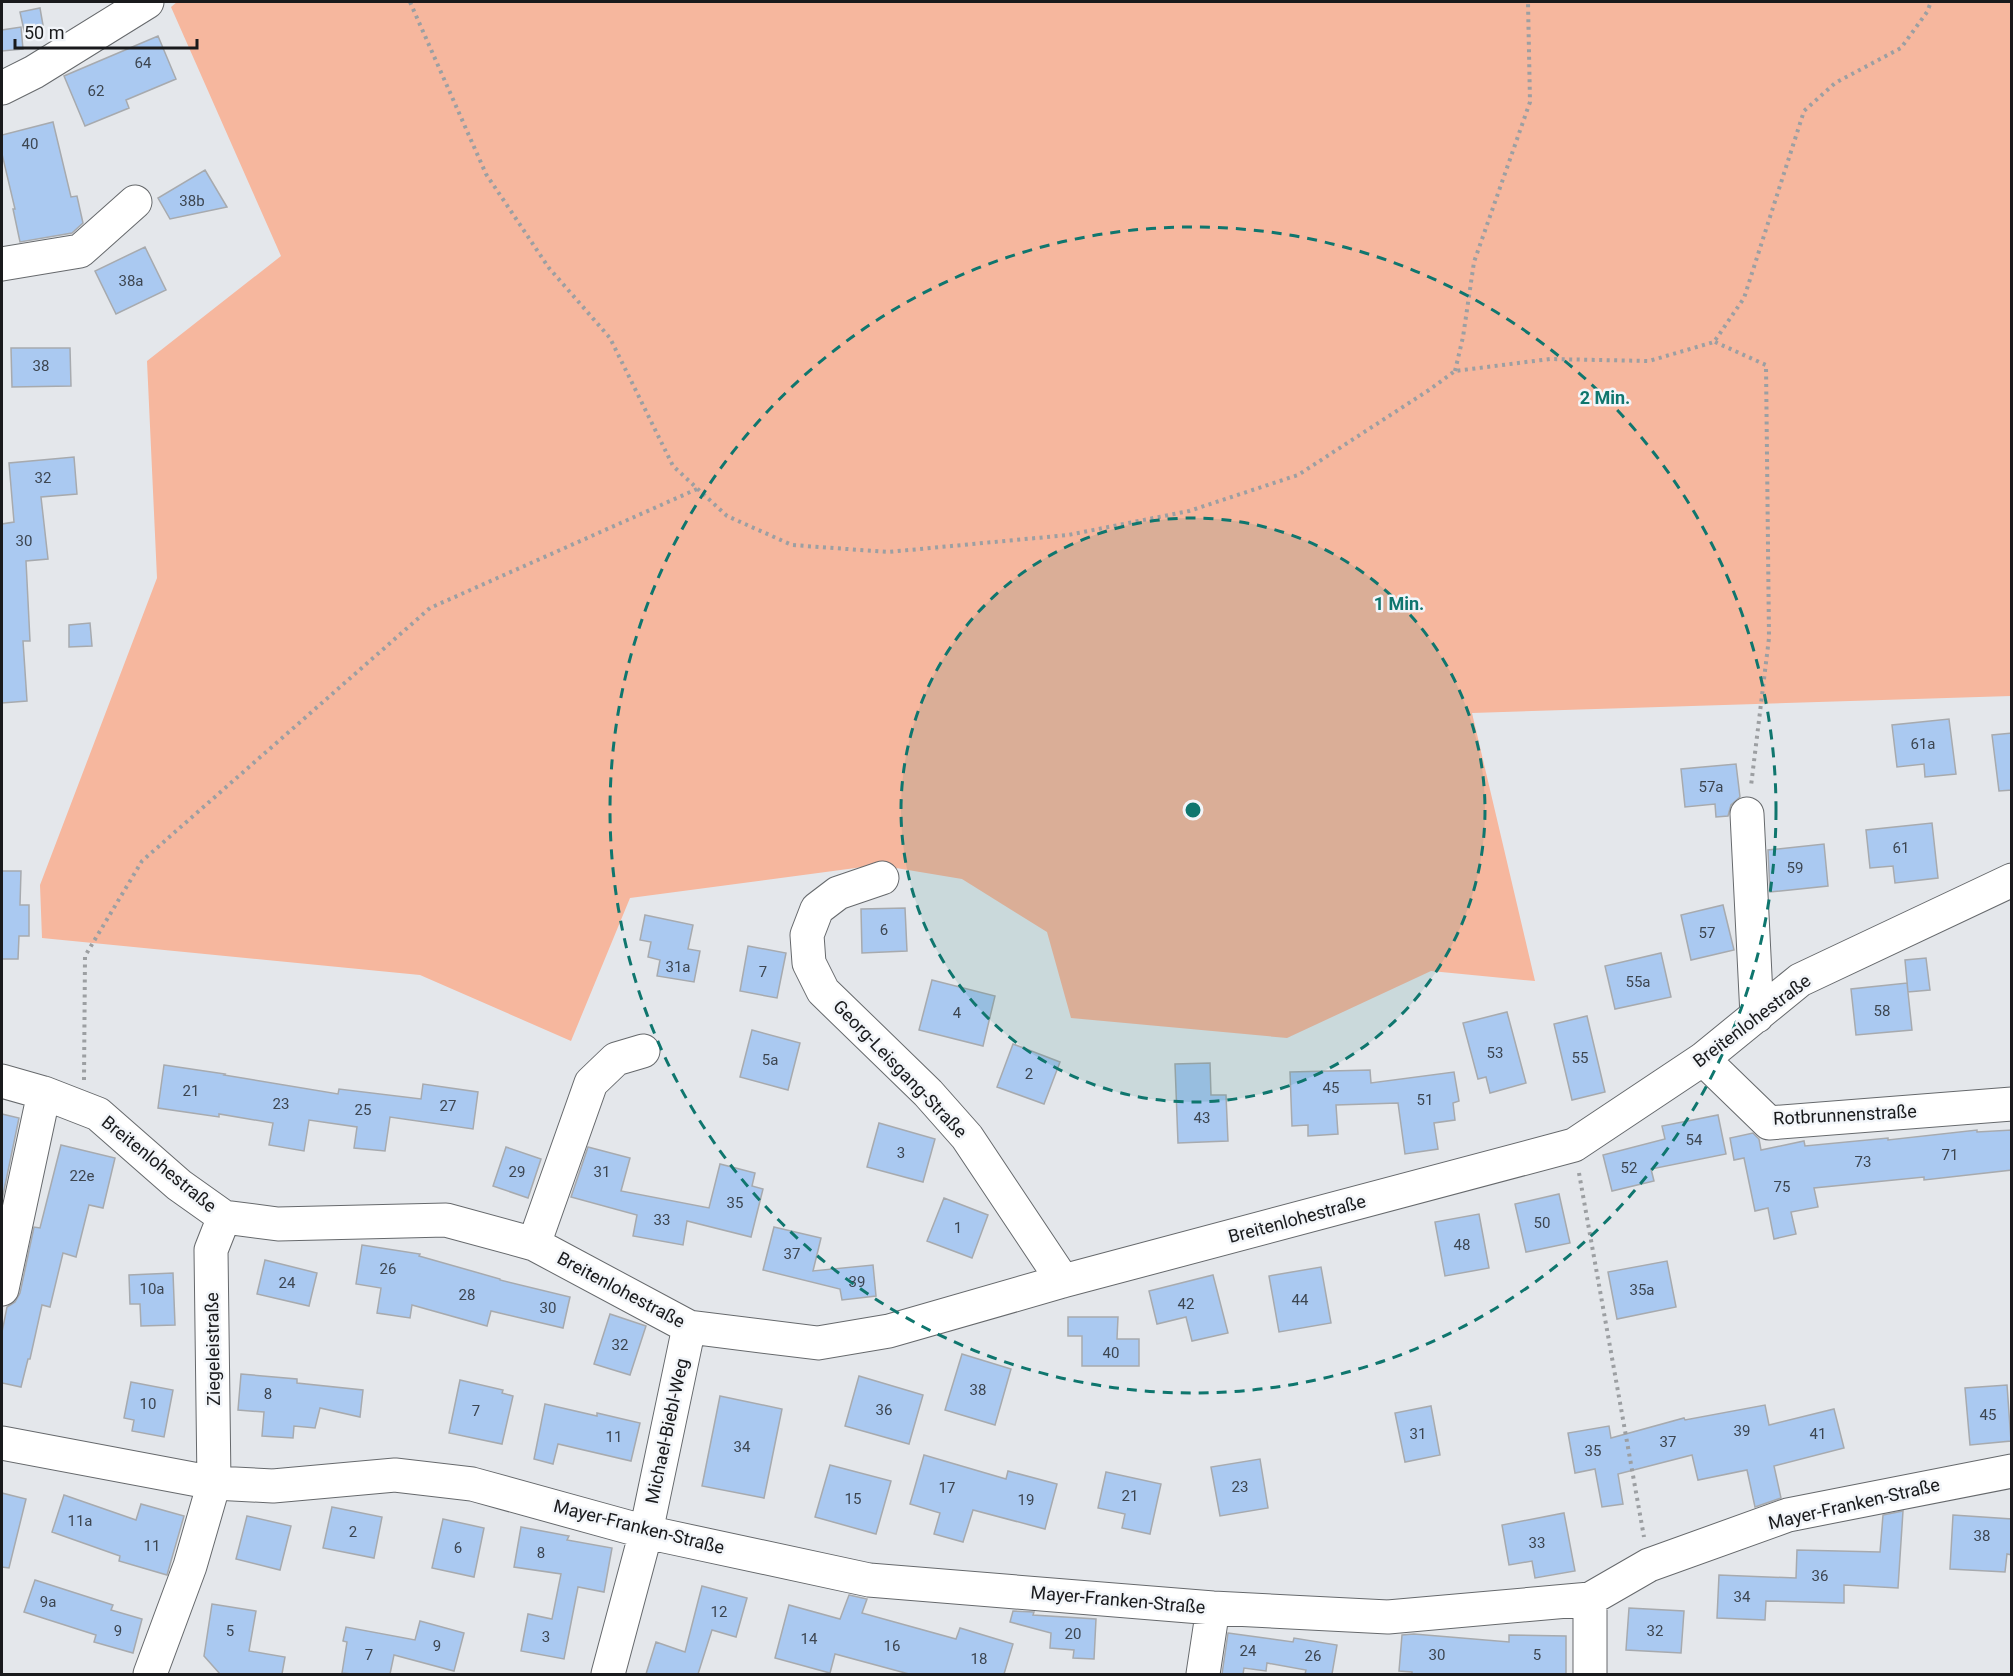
<svg xmlns="http://www.w3.org/2000/svg" width="2013" height="1676" font-family="Roboto,sans-serif">
  <style>
    .green { fill: #f6b79e }
    .building { fill: #aac9f1; stroke: #a7aaae; stroke-width: 1.5 }
    .lines { fill: none; stroke-linecap: round; stroke-linejoin: round }
    .minor-casing { stroke: #66696c; stroke-width: 35 }
    .path { stroke: #9c9fa2; stroke-width: 4; stroke-dasharray: 3 4.5; stroke-linecap: butt }
    .minor { stroke: #fff; stroke-width: 33 }
    .ring { fill: none; stroke: #0f766e; stroke-width: 3; stroke-dasharray: 10 8 }
    .labels { text-anchor: middle; stroke-width: 5; stroke-linejoin: round; paint-order: stroke }
    .number-label { font-size: 15px; fill: #3d4651 }
    .street-label { font-size: 18px; fill: #191a1c; stroke: #f2f5f9 }
    .centre { fill: #0f766e; stroke: #f2f5f9; stroke-width: 3 }
    .ring-label { font-size: 18px; text-anchor: middle; font-weight: bold; fill: #0f766e; stroke: #f2f5f9; stroke-width: 5; stroke-linejoin: round; paint-order: stroke }
  </style>
  <rect width="100%" height="100%" fill="#e4e7eb"/>
  <path class="green" d="M177 2H2011V696L1472 713 1535 981 1431 971 1287 1038 1071 1018 1047 932 962 879 878 865 630 898 571 1041 420 975 42 938 40 885 157 578 147 361 281 256 171 7Z"/>
  <path class="building" d="M40 8 44 31 25 35 20 12Z
    M21 27 23 49 2 51V30Z
    M158 36 176 79 126 100 129 108 85 126 64 76Z
    M53 122 71 197 77 196 83 223 72 233 20 242 13 209H15L2 154V135Z
    M205 170 227 207 170 219 158 198Z
    M145 247 166 290 116 314 95 271Z
    M11 348H70L71 386 12 387Z
    M74 457 77 494 41 497 48 559 26 561 30 641H23L27 701 2 703V524L14 522 9 463Z
    M90 623 92 646 69 647V625Z
    M1949 719 1956 774 1925 777 1924 764 1897 767 1892 725Z
    M2012 733V790L1999 791 1992 735Z
    M1736 764 1740 797 1731 805 1728 816 1716 817 1715 804 1685 807 1681 769Z
    M1932 823 1938 878 1895 883 1893 866 1870 868 1866 830Z
    M1824 844 1828 886 1770 892 1768 850Z
    M2 871H21L20 905H29V936H19L18 959H2Z
    M1723 905 1734 950 1691 960 1681 915Z
    M905 908 907 951 862 953 861 909Z
    M645 915 693 925 688 949 700 951 694 982 657 976 660 960 648 957 651 942 640 940Z
    M748 946 786 953 777 998 740 991Z
    M1661 953 1671 997 1615 1009 1605 966Z
    M1926 958 1930 990 1908 992 1905 960Z
    M932 980 995 996 983 1046 919 1030Z
    M1907 983 1912 1030 1856 1035 1851 989Z
    M1507 1012 1526 1083 1490 1093 1486 1077 1478 1079 1463 1023Z
    M1587 1016 1605 1092 1572 1100 1554 1024Z
    M752 1030 800 1043 788 1090 740 1077Z
    M1013 1044 1060 1062 1044 1104 997 1087Z
    M1210 1063 1211 1095H1226L1228 1141 1178 1143 1175 1064Z
    M164 1065 225 1074 224 1075 338 1094 339 1089 421 1099 423 1084 478 1092 473 1129 390 1117 385 1151 354 1148 357 1127 309 1120 304 1151 269 1145 273 1123 219 1114V1117L158 1108Z
    M1370 1070 1371 1083 1454 1072 1459 1101 1453 1103 1455 1120 1434 1123 1438 1149 1405 1154 1398 1103 1336 1105 1338 1134 1308 1136V1125L1292 1126 1290 1072Z
    M2 1114 19 1118 2 1200Z
    M1718 1115 1726 1154 1651 1169 1654 1181 1612 1191 1603 1155 1665 1139 1662 1126Z
    M879 1123 935 1139 923 1182 867 1167Z
    M1977 1130V1132L2012 1130V1170L1924 1180V1177L1814 1188 1818 1207 1791 1212 1796 1234 1774 1239 1768 1208 1755 1211 1744 1158 1734 1160 1730 1138 1753 1133 1759 1139 1761 1150 1804 1141 1805 1146 1888 1138V1140Z
    M61 1145 115 1158 103 1208 89 1205 76 1257 63 1253 50 1307 42 1305 30 1359H28L21 1387 2 1383V1332L7 1307 15 1302 20 1293 34 1227 40 1228Z
    M506 1147 541 1159 528 1198 493 1186Z
    M588 1147 630 1158 621 1191 709 1208 720 1164 755 1173 752 1186 763 1189 751 1237 687 1221 683 1245 633 1236 637 1215 571 1197Z
    M1559 1194 1570 1243 1526 1252 1515 1204Z
    M944 1198 988 1215 972 1258 927 1241Z
    M1479 1214 1489 1268 1445 1276 1435 1222Z
    M774 1227 821 1238 813 1271 873 1265 876 1296 842 1300 840 1289 763 1270Z
    M362 1245 420 1254 419 1256 500 1279V1280L570 1297 563 1328 491 1311 487 1326 412 1305 410 1318 377 1313 381 1288 356 1284Z
    M265 1260 317 1273 309 1306 257 1294Z
    M1667 1261 1676 1307 1617 1319 1608 1272Z
    M1321 1267 1331 1323 1279 1332 1269 1276Z
    M173 1273 175 1325 141 1326 140 1304H130L129 1275Z
    M1213 1275 1228 1333 1192 1341 1186 1317 1157 1324 1149 1291Z
    M610 1314 646 1326 630 1375 594 1364Z
    M1068 1317H1118L1117 1339H1139V1366H1082V1336H1068Z
    M962 1354 1011 1369 995 1425 945 1410Z
    M241 1374 297 1379V1383L363 1390 360 1417 320 1408 315 1428 294 1426 293 1438 262 1436 264 1412 238 1410Z
    M859 1376 923 1395 909 1444 845 1426Z
    M460 1380 503 1390 502 1393 513 1396 502 1444 449 1433Z
    M131 1382 173 1390 164 1437 132 1431 134 1420 124 1418Z
    M2007 1385 2011 1441 1970 1445 1965 1388Z
    M720 1396 782 1409 764 1498 702 1486Z
    M545 1404 597 1416V1413L640 1423 631 1461 558 1444 553 1464 534 1459Z
    M1765 1405 1769 1425 1834 1409 1844 1448 1774 1466 1781 1498 1755 1507 1747 1470 1698 1480 1692 1455 1618 1474 1623 1504 1602 1507 1595 1469 1575 1473 1568 1433 1609 1426 1611 1438 1684 1418 1685 1420Z
    M1431 1406 1440 1455 1405 1462 1395 1413Z
    M924 1455 1006 1479 1008 1471 1057 1484 1045 1529 973 1510 963 1542 934 1534 940 1513 910 1504Z
    M1260 1459 1268 1508 1220 1516 1211 1467Z
    M830 1465 891 1481 876 1534 815 1517Z
    M1106 1472 1161 1484 1150 1534 1122 1528 1125 1514 1098 1508Z
    M2 1493 26 1499 9 1568 2 1567Z
    M64 1495 136 1520 141 1504 184 1516 167 1575 119 1561 120 1556 52 1532Z
    M332 1507 382 1517 374 1558 323 1548Z
    M1903 1511 1898 1588 1844 1585V1603L1766 1601 1765 1620 1717 1618 1719 1575 1796 1578 1797 1550 1880 1552 1883 1515Z
    M1564 1513 1575 1571 1535 1578 1532 1561 1509 1565 1502 1525Z
    M1953 1515 2012 1519V1555L2007 1554 2005 1572 1950 1569Z
    M247 1516 291 1526 280 1570 236 1559Z
    M443 1519 484 1528 474 1577 432 1568Z
    M521 1527 569 1536 567 1540 612 1548 604 1592 578 1587 564 1659 521 1651 528 1614 552 1619 561 1574 514 1567Z
    M35 1580 113 1605 111 1610 142 1619 133 1653 94 1642 96 1635 24 1612Z
    M702 1586 747 1598 736 1637 712 1630 698 1674H646L656 1642 685 1652Z
    M849 1595 867 1599 862 1613 956 1639 960 1628 1013 1644 1004 1674H909L835 1654 830 1673 775 1658 789 1605 840 1619Z
    M212 1604 256 1611 249 1651 285 1657 282 1674H220L204 1656Z
    M1629 1608 1684 1611 1681 1653 1626 1650Z
    M1013 1611 1034 1612 1033 1615 1096 1619 1094 1659 1073 1658 1074 1650 1050 1648 1051 1633 1010 1622Z
    M420 1621 464 1633 454 1671 394 1655 390 1674H352L342 1673 347 1642 343 1641 346 1627 415 1640Z
    M1228 1633 1293 1642 1294 1638 1337 1645 1332 1674H1305L1306 1670 1267 1663 1266 1671 1244 1668 1243 1674H1222Z
    M1414 1634 1509 1642V1635L1566 1636V1674H1412V1672L1399 1671 1402 1635Z"/>
  <g class="lines">
    <defs>
      <path id="minor" d="M2 88 34 72 147 2
        M2 264 80 251 135 202
        M1747 814 1757 1016
        M882 878 838 893 817 909 807 935 809 963 823 991 928 1093 967 1137 1063 1281
        M1703 1059 1769 1123 2012 1104
        M2 1081 44 1093 98 1114 179 1185 224 1217 278 1224 446 1220 534 1244 689 1327 818 1343 889 1331 1063 1281 1574 1145 1703 1059 1800 980 2012 880
        M534 1244 591 1083 616 1059 643 1051
        M2 1289 44 1093
        M2 1443 214 1483 273 1486 395 1475 472 1484 646 1532 869 1580 1213 1608 1388 1617 1590 1599 1649 1565 1788 1515 2012 1471
        M150 1674 190 1566 214 1483 211 1250 224 1217
        M608 1674 646 1532 689 1327
        M1203 1674 1213 1608
        M1590 1674V1599"/>
    </defs>
    <use href="#minor" class="minor-casing"/>
    <path class="path" d="M410 2 486 174 549 268 610 338 673 466 727 516 792 545 888 552 1068 535 1189 511 1298 475 1429 390 1455 371 1550 359 1649 361 1714 342 1744 298 1804 111 1835 83 1901 48 1927 12 1931 2
      M1715 342 1766 365 1769 638 1751 786
      M1455 371 1463 337 1474 262 1530 102 1528 2
      M84 1080 85 956 142 861 430 608 697 489
      M1579 1173 1644 1537"/>
    <use href="#minor" class="minor"/>
  </g>
  <circle cx="1193" cy="810" r="292" fill="#0f766e" fill-opacity=".12"/>
  <g class="ring">
    <circle cx="1193" cy="810" r="292"/>
    <circle cx="1193" cy="810" r="583"/>
  </g>
  <g class="labels">
    <g class="number-label">
      <text x="143" y="68">64</text>
      <text x="96" y="96">62</text>
      <text x="30" y="149">40</text>
      <text x="192" y="206">38b</text>
      <text x="131" y="286">38a</text>
      <text x="41" y="371">38</text>
      <text x="43" y="483">32</text>
      <text x="24" y="546">30</text>
      <text x="1923" y="749">61a</text>
      <text x="1711" y="792">57a</text>
      <text x="1901" y="853">61</text>
      <text x="1795" y="873">59</text>
      <text x="884" y="935">6</text>
      <text x="1707" y="938">57</text>
      <text x="678" y="972">31a</text>
      <text x="763" y="977">7</text>
      <text x="1638" y="987">55a</text>
      <text x="1882" y="1016">58</text>
      <text x="957" y="1018">4</text>
      <text x="1495" y="1058">53</text>
      <text x="1580" y="1063">55</text>
      <text x="770" y="1065">5a</text>
      <text x="1029" y="1079">2</text>
      <text x="1331" y="1093">45</text>
      <text x="191" y="1096">21</text>
      <text x="1425" y="1105">51</text>
      <text x="281" y="1109">23</text>
      <text x="448" y="1111">27</text>
      <text x="363" y="1115">25</text>
      <text x="1202" y="1123">43</text>
      <text x="1694" y="1145">54</text>
      <text x="901" y="1158">3</text>
      <text x="1950" y="1160">71</text>
      <text x="1863" y="1167">73</text>
      <text x="1629" y="1173">52</text>
      <text x="517" y="1177">29</text>
      <text x="602" y="1177">31</text>
      <text x="82" y="1181">22e</text>
      <text x="1782" y="1192">75</text>
      <text x="735" y="1208">35</text>
      <text x="662" y="1225">33</text>
      <text x="1542" y="1228">50</text>
      <text x="958" y="1233">1</text>
      <text x="1462" y="1250">48</text>
      <text x="792" y="1259">37</text>
      <text x="388" y="1274">26</text>
      <text x="857" y="1287">39</text>
      <text x="287" y="1288">24</text>
      <text x="152" y="1294">10a</text>
      <text x="1642" y="1295">35a</text>
      <text x="467" y="1300">28</text>
      <text x="1300" y="1305">44</text>
      <text x="1186" y="1309">42</text>
      <text x="548" y="1313">30</text>
      <text x="620" y="1350">32</text>
      <text x="1111" y="1358">40</text>
      <text x="978" y="1395">38</text>
      <text x="268" y="1399">8</text>
      <text x="148" y="1409">10</text>
      <text x="884" y="1415">36</text>
      <text x="476" y="1416">7</text>
      <text x="1988" y="1420">45</text>
      <text x="1742" y="1436">39</text>
      <text x="1418" y="1439">31</text>
      <text x="1818" y="1439">41</text>
      <text x="614" y="1442">11</text>
      <text x="1668" y="1447">37</text>
      <text x="742" y="1452">34</text>
      <text x="1593" y="1456">35</text>
      <text x="1240" y="1492">23</text>
      <text x="947" y="1493">17</text>
      <text x="1130" y="1501">21</text>
      <text x="853" y="1504">15</text>
      <text x="1026" y="1505">19</text>
      <text x="80" y="1526">11a</text>
      <text x="353" y="1537">2</text>
      <text x="1982" y="1541">38</text>
      <text x="1537" y="1548">33</text>
      <text x="152" y="1551">11</text>
      <text x="458" y="1553">6</text>
      <text x="541" y="1558">8</text>
      <text x="1820" y="1581">36</text>
      <text x="1742" y="1602">34</text>
      <text x="48" y="1607">9a</text>
      <text x="719" y="1617">12</text>
      <text x="118" y="1636">9</text>
      <text x="230" y="1636">5</text>
      <text x="1655" y="1636">32</text>
      <text x="1073" y="1639">20</text>
      <text x="546" y="1642">3</text>
      <text x="809" y="1644">14</text>
      <text x="437" y="1651">9</text>
      <text x="892" y="1651">16</text>
      <text x="1248" y="1656">24</text>
      <text x="369" y="1660">7</text>
      <text x="1437" y="1660">30</text>
      <text x="1537" y="1660">5</text>
      <text x="1313" y="1661">26</text>
      <text x="979" y="1664">18</text>
    </g>
    <g class="street-label">
      <text transform="translate(1752 1021) rotate(-37)" y="6">Breitenlohestraße</text>
      <text transform="translate(900 1069) rotate(46)" y="6">Georg-Leisgang-Straße</text>
      <text transform="translate(1845 1115) rotate(-3)" y="6">Rotbrunnenstraße</text>
      <text transform="translate(159 1164) rotate(39)" y="6">Breitenlohestraße</text>
      <text transform="translate(1297 1219) rotate(-15)" y="6">Breitenlohestraße</text>
      <text transform="translate(621 1290) rotate(28)" y="6">Breitenlohestraße</text>
      <text transform="translate(213 1349) rotate(-91)" y="6">Ziegeleistraße</text>
      <text transform="translate(667 1431) rotate(-78)" y="6">Michael-Biebl-Weg</text>
      <text transform="translate(1854 1504) rotate(-13)" y="6">Mayer-Franken-Straße</text>
      <text transform="translate(639 1527) rotate(14)" y="6">Mayer-Franken-Straße</text>
      <text transform="translate(1118 1600) rotate(5)" y="6">Mayer-Franken-Straße</text>
    </g>
  </g>
  <circle cx="1193" cy="810" r="9" class="centre"/>
  <g class="ring-label">
    <text x="1605" y="404">2 Min.</text>
    <text x="1399" y="610">1 Min.</text>
  </g>
  <rect width="2013" height="1676" fill="none" stroke="#191a1c" stroke-width="6"/>
  <path d="M15 39v9h182v-9" fill="none" stroke="#191a1c" stroke-width="3"/>
  <text x="24" y="39" font-size="18" fill="#191a1c" stroke="#f2f5f9" stroke-width="4.5" paint-order="stroke">50 m</text>
</svg>
